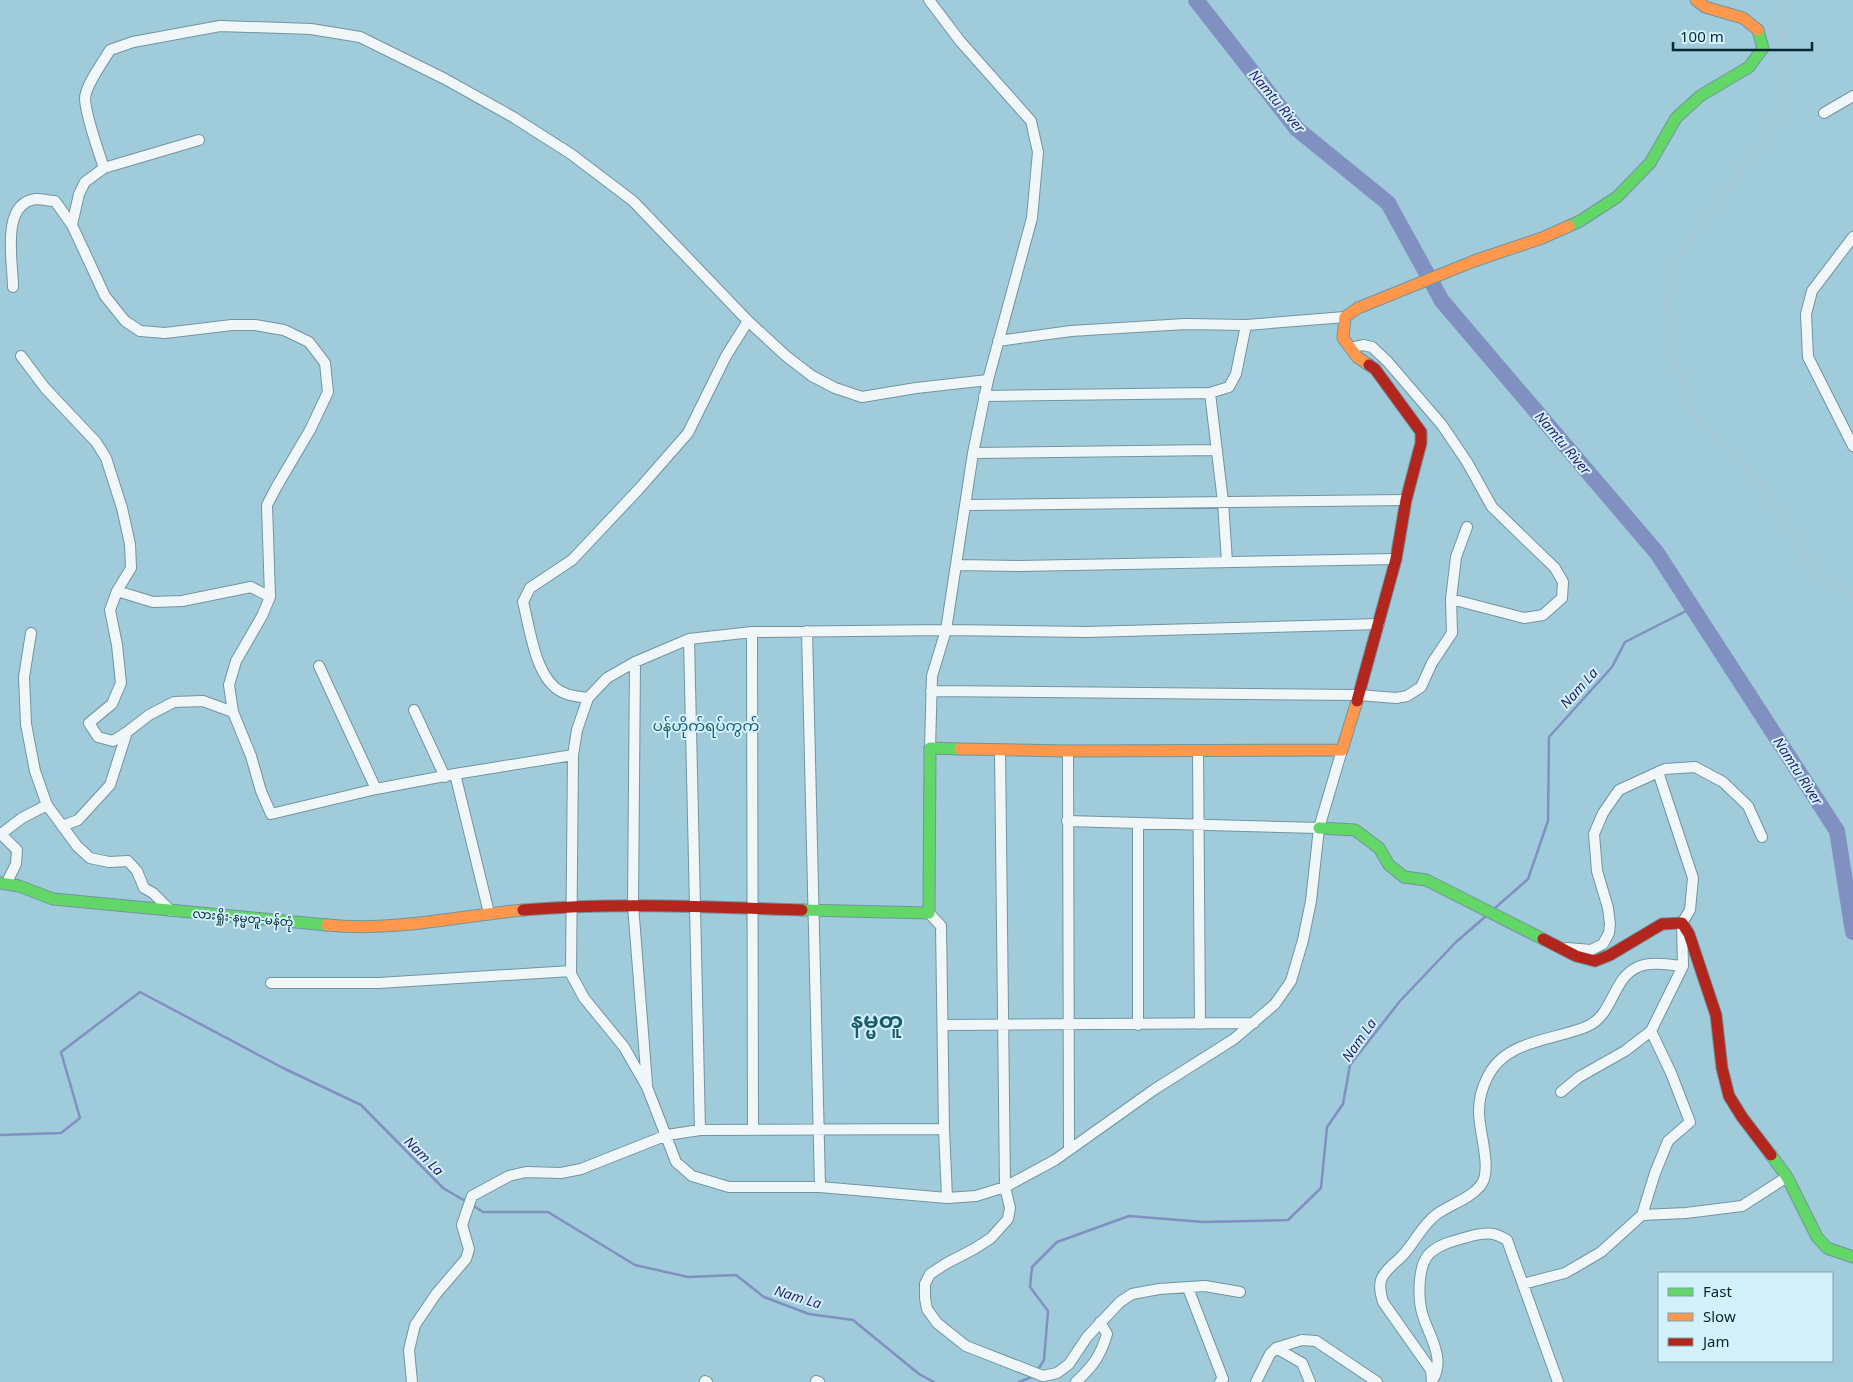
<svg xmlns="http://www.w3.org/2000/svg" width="1853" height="1382" font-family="'Noto Sans','Noto Sans Myanmar',sans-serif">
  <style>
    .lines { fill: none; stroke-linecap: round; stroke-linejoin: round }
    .stream { stroke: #8090c0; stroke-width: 2.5 }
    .river { stroke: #8090c0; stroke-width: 16 }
    .street-casing { stroke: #7195a0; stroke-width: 12 }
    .fast-casing { stroke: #7195a0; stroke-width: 13 }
    .slow-casing { stroke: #7195a0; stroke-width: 13 }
    .jam-casing { stroke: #7195a0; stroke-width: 13 }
    .street { stroke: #f1f7f9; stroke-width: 10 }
    .fast { stroke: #63d668; stroke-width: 11 }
    .slow { stroke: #ff974d; stroke-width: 11 }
    .jam { stroke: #b3261e; stroke-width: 11 }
    .rail { stroke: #b5c2c6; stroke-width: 2.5; stroke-dasharray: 2.5 5; stroke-linecap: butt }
    .labels { text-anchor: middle; stroke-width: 4; stroke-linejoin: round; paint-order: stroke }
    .street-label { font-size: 12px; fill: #022731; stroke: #d2f1fb }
    .water-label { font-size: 14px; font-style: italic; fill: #261e6a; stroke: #d2f1fb }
    .quarter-label { font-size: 15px; fill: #1a5c6e; stroke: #d2f1fb }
    .town-label { font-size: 22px; font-weight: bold; fill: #1a5c6e; stroke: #d2f1fb }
  </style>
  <rect width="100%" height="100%" fill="#a0cbda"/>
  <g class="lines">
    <path class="stream" d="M1495 908 1528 879 1548 821 1549 737 1612 667 1625 642 1692 608
      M0 1135 61 1133 80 1118 61 1052 140 992 283 1068 361 1105 443 1188 467 1202
      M472 1205 483 1212H548L635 1265 688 1277 736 1275 764 1297 809 1314 853 1320 919 1374 934 1382
      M1037 1371 1044 1360 1048 1311 1030 1287 1032 1267 1057 1242 1129 1216 1203 1222 1288 1220 1321 1188 1327 1127 1343 1104 1350 1065 1400 1001 1456 942 1485 917
      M1019 1382 1034 1376"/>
    <path class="river" d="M1196 0 1297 129 1388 203 1442 301 1657 553 1837 831 1853 932"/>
    <defs>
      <path id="street" d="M929 0 960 41 1031 121 1038 152 1032 218 988 380 973 453 946 630 932 676 930 748
        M1824 113 1853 96
        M104 168C98 150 86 117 85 99 85 86 103 62 110 50L133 42 220 26 311 29 360 37 445 79 513 117 571 154 633 201 748 321 786 356 812 376 835 388 862 397 916 388 988 380
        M72 225 79 194 85 182 104 168 199 140
        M1853 237 1812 291 1806 314 1808 357 1853 446
        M13 287C13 262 0 203 36 199 42 199 49 201 55 201L72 225 105 296 125 321 140 331 165 333 232 325H255L284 330 309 342 325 363 328 392 310 430 277 486 267 505 270 597 262 616 236 661 229 685 233 712 251 756 261 791 271 814 376 789 455 774 573 755
        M998 341 1071 331 1185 324 1246 325 1345 317
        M1350 348 1363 345 1372 347 1387 361 1442 425 1467 462 1492 507 1555 568 1563 582 1562 598 1543 615 1524 618 1451 599
        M21 356 45 388 96 442 106 458 122 508 130 544 131 568 117 591 110 610 117 645 121 683 112 704 89 723 98 737 113 741 127 732
        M1210 393 1223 502 1227 562
        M984 396 1210 393 1229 387 1236 374 1246 325
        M973 453 1217 450
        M966 505 1406 500
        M957 565 1019 566 1396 559
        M117 591 153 602 182 601 251 587 270 597
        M807 631 820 1187
        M752 632 753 1130
        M31 633 24 677 26 724 35 771 47 805 77 846 90 858 109 862 128 861 137 871 144 888 153 893 171 911
        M689 639 700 1130
        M635 662 633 905 647 1084
        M319 666 376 789
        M931 691 1359 695 1396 698 1407 696 1421 687 1432 663 1452 633 1451 599 1456 557 1467 527
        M588 698C580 697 569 696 562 692 535 679 530 628 523 602L530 588 572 560 638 490 688 433 726 356 748 321
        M414 710 445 777
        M1000 750 1005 1187 1010 1208 1008 1219 991 1238 974 1249 947 1263 930 1274 925 1284V1298L927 1309 937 1323 966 1346 1043 1376 1057 1373 1069 1364 1087 1337 1120 1302 1132 1294 1159 1289 1205 1286 1240 1292
        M1198 750 1200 1024
        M1342 750 1319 828 1311 901 1303 940 1291 981 1275 1004 1234 1039 1155 1089 1055 1160 1005 1187 976 1196 947 1198 820 1187H729L692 1176 676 1162 647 1087 624 1047 584 998 571 974 573 755 577 730 588 698 607 678 635 662 689 639 752 632 946 630 1086 632 1379 624
        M1068 751 1069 1149
        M455 774 489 913
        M1067 821 1319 828
        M62 826 78 820 110 785 127 732 149 715 174 702 203 701 233 712
        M0 833 17 850 16 864 7 882
        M1 834 22 818 47 805
        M929 913 941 926 944 1129 947 1198
        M1567 948 1591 950 1603 944 1609 933 1610 924 1608 908 1597 871 1594 834 1603 813 1619 790 1665 769 1695 767 1723 782 1748 806 1762 837
        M271 983H379L571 971
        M943 1025 1254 1023
        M1138 1025V823
        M1651 1031 1683 966 1682 923 1690 910 1693 878 1658 772
        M1642 1215 1686 1213 1742 1206 1787 1177
        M1523 1284 1565 1273 1601 1252 1642 1215 1655 1173 1668 1141 1690 1122 1671 1073 1651 1031 1625 1051 1579 1077 1561 1092
        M1188 1288 1223 1379 1220 1382
        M1276 1348 1302 1363 1310 1382
        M705 1381 707 1382
        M816 1381 819 1382
        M1432 1381C1446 1359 1430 1338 1423 1316 1418 1301 1417 1267 1429 1254 1440 1243 1458 1240 1471 1236 1486 1232 1494 1232 1507 1240L1558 1382
        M412 1382 409 1350 415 1325 436 1294 466 1259 469 1249 462 1225 472 1196 509 1176 526 1172 561 1173 581 1169 667 1135 700 1130 944 1129
        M1076 1382C1093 1366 1100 1357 1107 1334L1100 1322
        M1256 1382 1270 1354 1276 1348 1302 1340 1316 1341 1377 1382
        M1432 1382 1431 1370 1383 1302C1381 1295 1379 1288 1381 1280 1385 1269 1396 1263 1403 1255 1415 1242 1422 1225 1437 1214 1451 1204 1470 1199 1481 1185 1493 1169 1478 1129 1479 1111 1479 1100 1482 1088 1487 1078 1505 1039 1554 1041 1588 1026 1614 1014 1612 978 1638 967 1650 961 1670 965 1683 966"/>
      <path id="fast" d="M1569 226 1580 221 1617 197 1650 163 1676 118 1700 96 1749 67 1763 48 1758 30
        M1319 828 1355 830 1379 848 1389 865 1404 877 1426 880 1543 939
        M0 883 19 886 53 899 327 925
        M802 910 929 913 930 748 960 749
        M1771 1155 1787 1177 1817 1237 1827 1248 1853 1257"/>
      <path id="slow" d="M1696 0 1705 7 1743 18 1758 30
        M1369 365 1357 357 1343 338 1345 317 1358 308 1474 261 1542 238 1569 226
        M960 749 1068 751 1342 750 1357 701
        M327 925C393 932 458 916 523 910"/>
      <path id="jam" d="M1357 701 1396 559 1406 500 1421 443V432L1375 369 1369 365
        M523 910C616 902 709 907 802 910
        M1543 939 1576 956 1595 961 1610 955 1662 924 1682 923 1689 934 1716 1015 1722 1068 1729 1096 1742 1117 1771 1155"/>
    </defs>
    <use href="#street" class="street-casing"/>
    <use href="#fast" class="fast-casing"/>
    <use href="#slow" class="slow-casing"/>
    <use href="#jam" class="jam-casing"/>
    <use href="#street" class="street"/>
    <use href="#fast" class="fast"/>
    <use href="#slow" class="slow"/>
    <use href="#jam" class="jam"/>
    <path class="rail" d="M1782 0 1785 86 1784 100 1770 131 1675 262 1667 285 1665 308 1682 382 1690 404 1698 418 1757 477 1815 573 1853 596"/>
  </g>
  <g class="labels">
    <g class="street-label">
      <text transform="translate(243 918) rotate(5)" y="4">လားရှိုး-နမ္မတူ-မန်တုံ</text>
    </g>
    <g class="water-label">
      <text transform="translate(1277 101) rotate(50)" y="5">Namtu River</text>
      <text transform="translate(1563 443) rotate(50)" y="5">Namtu River</text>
      <text transform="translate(1579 688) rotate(-48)" y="5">Nam La</text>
      <text transform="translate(1798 771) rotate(57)" y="5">Namtu River</text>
      <text transform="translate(1359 1040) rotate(-55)" y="5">Nam La</text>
      <text transform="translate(424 1156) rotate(45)" y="5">Nam La</text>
      <text transform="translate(798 1297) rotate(17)" y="5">Nam La</text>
    </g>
    <g class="quarter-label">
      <text x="706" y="731">ပန်ဟိုက်ရပ်ကွက်</text>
    </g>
    <g class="town-label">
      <text x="877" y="1028">နမ္မတူ</text>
    </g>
  </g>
  <rect x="1658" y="1272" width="175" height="90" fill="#d2f1fb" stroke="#7fa0aa"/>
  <rect x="1668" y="1288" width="25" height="8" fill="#63d668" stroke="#7fa0aa"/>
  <text x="1703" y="1297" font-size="15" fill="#022731">Fast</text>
  <rect x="1668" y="1313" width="25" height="8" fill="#ff974d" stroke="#7fa0aa"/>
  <text x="1703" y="1322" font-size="15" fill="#022731">Slow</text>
  <rect x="1668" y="1338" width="25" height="8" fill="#b3261e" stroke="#7fa0aa"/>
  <text x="1703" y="1347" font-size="15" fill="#022731">Jam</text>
  <path d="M1673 42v8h139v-8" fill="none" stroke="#022731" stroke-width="2.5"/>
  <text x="1680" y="42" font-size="15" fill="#022731" stroke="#d2f1fb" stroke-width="4" paint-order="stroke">100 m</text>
</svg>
